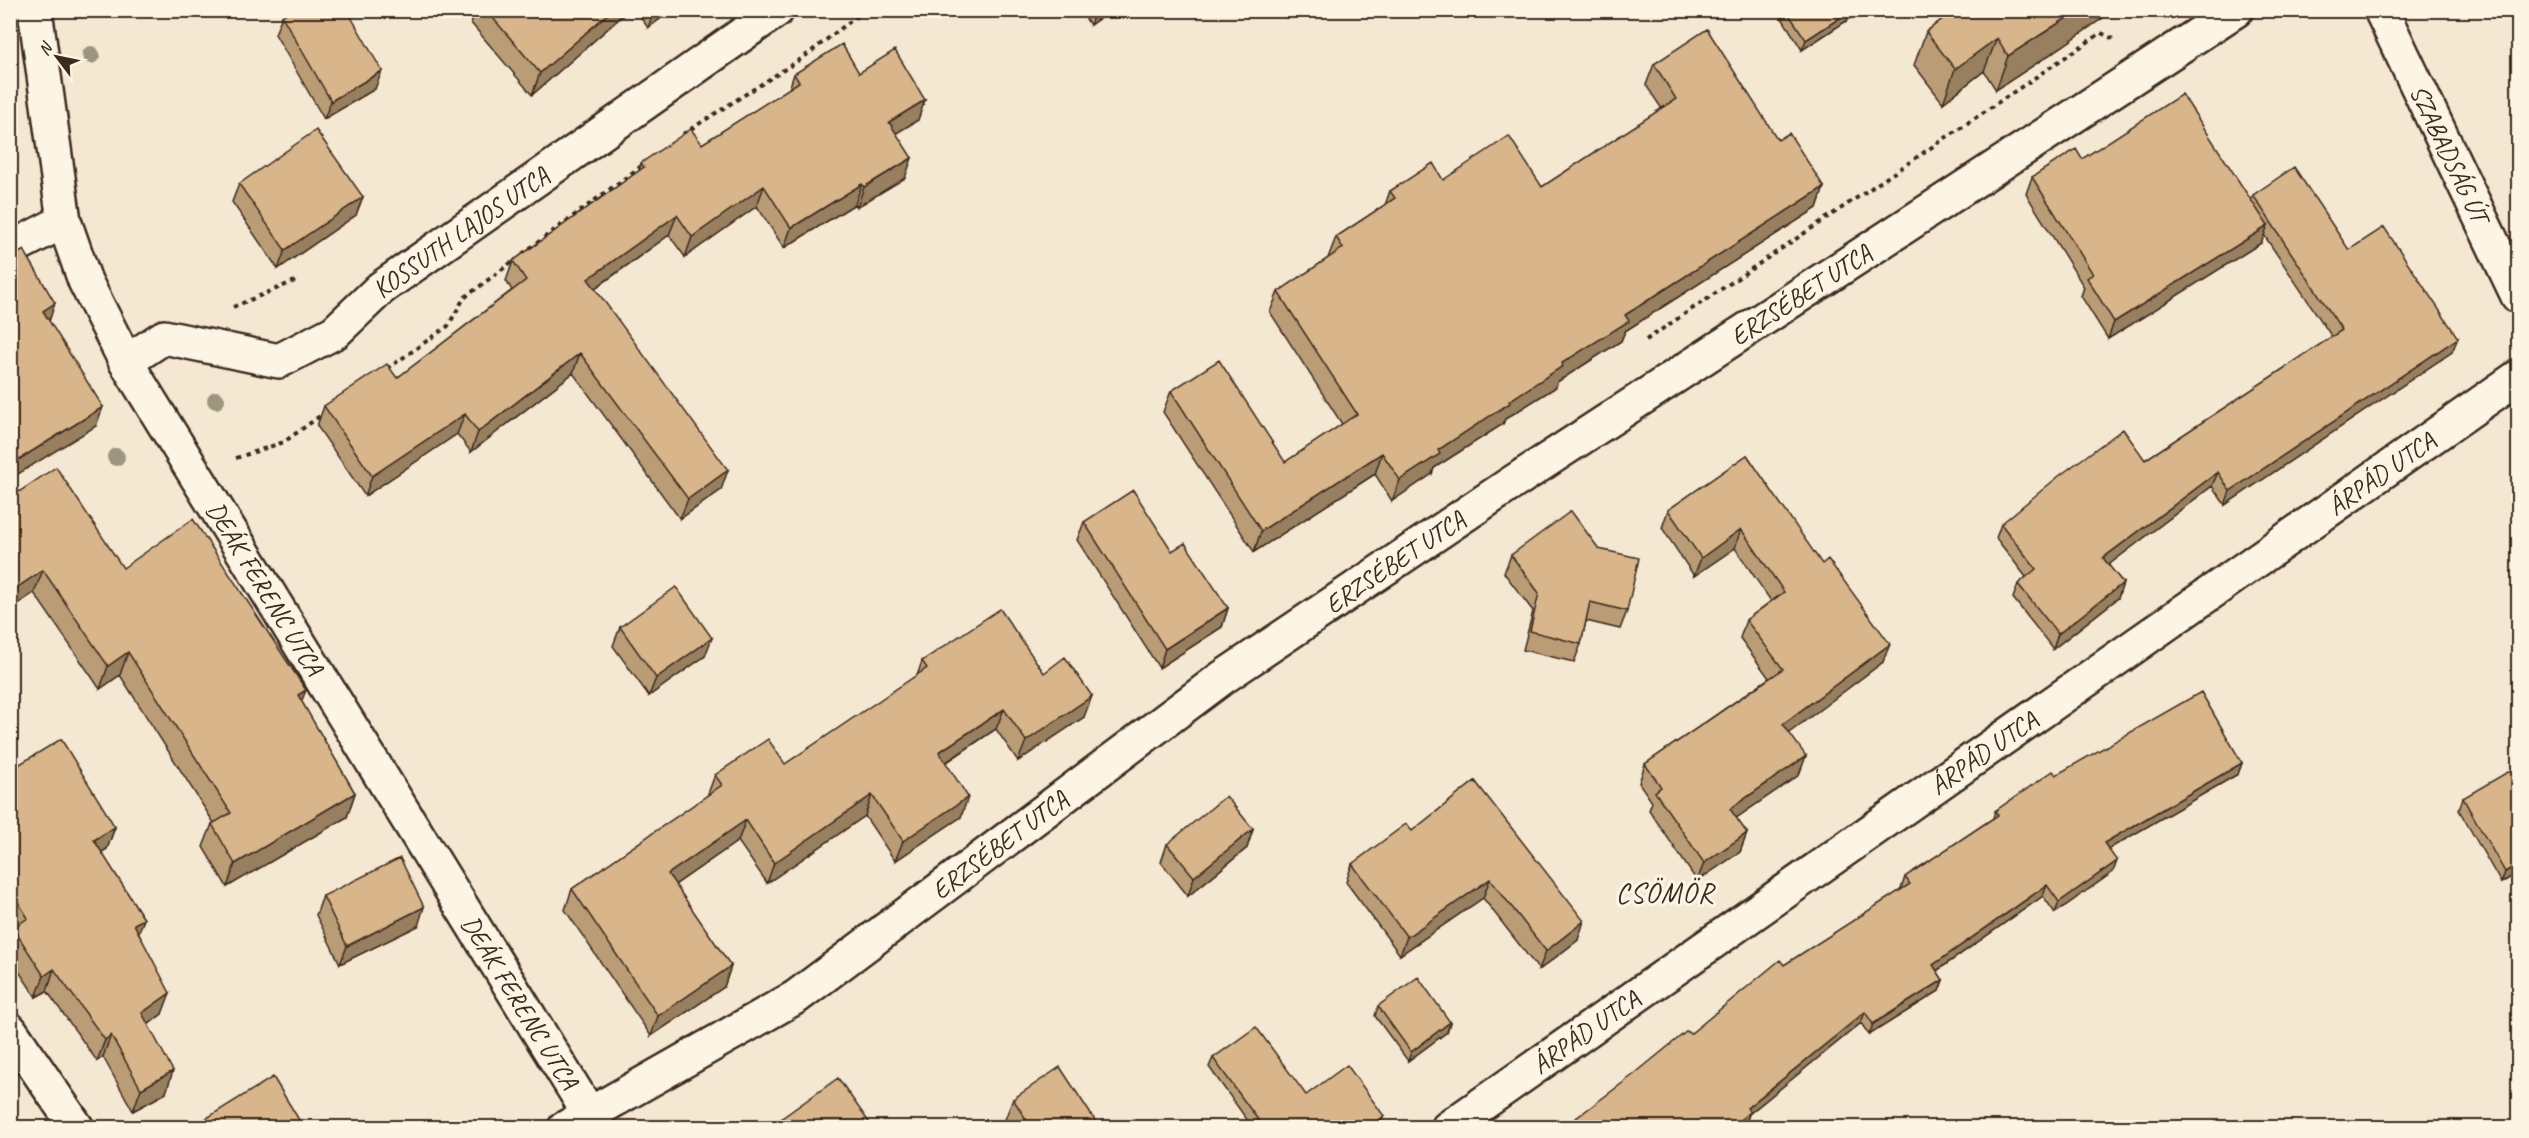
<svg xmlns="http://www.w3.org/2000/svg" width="2529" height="1138" font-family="Caveat,sans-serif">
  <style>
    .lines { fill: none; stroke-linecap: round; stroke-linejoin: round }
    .street-casing { stroke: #3b2a1e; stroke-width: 38 }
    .secondary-casing { stroke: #3b2a1e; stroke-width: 38 }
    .path { stroke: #3b2a1e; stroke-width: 4; stroke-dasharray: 4.5 4.5; stroke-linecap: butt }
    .street { stroke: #fcf5e5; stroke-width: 33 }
    .secondary { stroke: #fcf5e5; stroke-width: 33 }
    .tree { fill: #9e957e }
    .wall { fill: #ba9c77; stroke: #3b2a1e; stroke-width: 1.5 }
    .shaded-wall { fill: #977f61; stroke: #3b2a1e; stroke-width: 1.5 }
    .building { fill: #d8b58a; stroke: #3b2a1e; stroke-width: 1.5 }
    .labels { text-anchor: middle; stroke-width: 6; stroke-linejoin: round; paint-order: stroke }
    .street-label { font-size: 26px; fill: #3b2a1e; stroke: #fcf5e5 }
    .quarter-label { font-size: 28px; letter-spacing: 1.5px; fill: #3b2a1e; stroke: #fcf5e5 }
  </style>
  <rect width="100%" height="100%" fill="#f5e8d3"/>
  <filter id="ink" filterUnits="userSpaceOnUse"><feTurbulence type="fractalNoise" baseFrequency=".0167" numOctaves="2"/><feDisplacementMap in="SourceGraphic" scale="12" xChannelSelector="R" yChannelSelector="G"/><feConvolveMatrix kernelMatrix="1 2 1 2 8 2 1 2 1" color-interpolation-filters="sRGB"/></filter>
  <g filter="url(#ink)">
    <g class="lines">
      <defs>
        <g id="street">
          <path id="s1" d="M35 10 64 221 85 281 126 362 598 1128"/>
          <path id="s2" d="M2381 10 2518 296"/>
          <path d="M10 249 64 221"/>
          <path id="s3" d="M126 362 164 337 279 361 335 332 381 288 777 10"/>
          <path id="s4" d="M565 1128 796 997 1222 678 1509 485 2236 10"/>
          <path id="s5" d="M1448 1128 2518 377"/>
        </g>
        <path id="secondary" d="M10 1030 77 1128"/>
      </defs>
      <use href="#street" class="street-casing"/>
      <use href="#secondary" class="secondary-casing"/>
      <path class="path" d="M683 134 804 57 865 10
        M522 254 644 164
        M233 307 295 281
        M1646 340 2101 33 2114 39
        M387 369 448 326 464 298 516 259
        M236 458 284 442 324 413
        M511 1128 524 1121"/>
      <use href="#street" class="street"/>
      <use href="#secondary" class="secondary"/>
    </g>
    <g class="tree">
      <circle cx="91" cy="55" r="9"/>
      <circle cx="216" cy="400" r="9"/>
      <circle cx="116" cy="457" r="9"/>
    </g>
    <path class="wall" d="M476 10H629L532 95 471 23Z
      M636 10H672L648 28Z
      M1080 10H1111L1090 25Z
      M1777 10H1863L1802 50Z
      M1954 10H2114L2063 46 1996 90 1984 71 1943 103 1914 65 1926 32Z
      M282 16 375 89 324 119 275 34Z
      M1654 64 1778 140 1824 187 1817 208 1625 331 1621 341 1557 382 1556 387 1505 419 1503 424 1434 468 1432 474 1392 501 1375 474 1254 552 1163 412 1171 391 1285 462 1342 424 1270 312 1278 292 1328 258 1336 237 1385 205 1390 191 1443 180 1542 187 1662 109 1646 85Z
      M859 73 918 120 896 133 905 178 857 207 855 204 784 248 757 206 685 257 669 235 595 289 721 490 680 519 573 373 471 452 457 434 365 496 317 426 324 406 397 378 512 290 506 281 513 261 639 171 641 163 702 144 789 89 794 74Z
      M2082 159 2251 201 2253 195 2349 250 2452 352 2225 505 2212 486 2108 565 2123 583 2118 598 2053 649 2013 598 2018 584 2026 577 1996 538 2001 524 2145 460 2332 337 2264 235 2261 243 2108 339 2081 296 2084 287 2026 194 2032 177Z
      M239 184 356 215 278 269 232 202Z
      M1747 455 1883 662 1789 732 1799 775 1736 818 1747 833 1740 852 1697 881 1649 810 1652 802 1639 783 1645 764 1769 678 1740 638 1746 620 1771 601 1735 548 1694 576 1662 528 1668 510Z
      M10 498 123 568 301 701 355 793 347 817 227 887 203 847 212 824 214 823 120 675 100 689 34 593Z
      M1084 522 1228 608 1222 627 1159 668 1077 540Z
      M1511 555 1627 611 1620 629 1586 621 1581 644 1574 662 1523 650 1533 611 1504 573Z
      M620 627 705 656 649 696 613 646Z
      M922 661 1044 673 1084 717 1018 761 996 729 946 763 961 817 895 861 865 816 767 883 738 841 675 885 731 966 724 987 651 1036 565 910 572 889 707 796 715 775 785 764 917 676Z
      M2242 763 2238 774 2108 849 2113 872 2055 913 2043 896 1937 971 1943 980 1939 991 1869 1035 1861 1023 1749 1114 1746 1123 1740 1128H1563L1784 965 1902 890 1901 889 1905 877 1993 818 1995 811 2056 775Z
      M10 770 115 827 107 849 101 852 144 919 138 933 162 1014 148 1025 166 1093 133 1111 103 1057 97 1061 47 991 36 997 10 958V934L13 927 10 923Z
      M1475 781 1578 940 1539 970 1483 898 1400 955 1346 882 1352 864 1412 831Z
      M2463 798 2518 873 2501 883 2459 810Z
      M1253 829 1247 848 1188 896 1161 862 1167 844Z
      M323 896 418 926 340 964 316 915Z
      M1378 1006 1450 1022 1447 1032 1408 1061 1375 1016Z
      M1213 1058 1380 1125 1378 1128H1253L1209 1067Z
      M1013 1099 1100 1128H1008L1004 1122Z"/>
    <path class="shaded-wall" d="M612 10H629L532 95 540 73Z
      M654 10H672L648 28Z
      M1095 10H1111L1090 25Z
      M1852 10H1863L1802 50 1806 40Z
      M2079 10H2114L2063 46 1996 90 2008 56Z
      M1997 38 1984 71 1943 103 1955 69Z
      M382 71 375 89 324 119 331 101Z
      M925 100 918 120 882 142 889 122Z
      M10 127H14L10 137Z
      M912 158 905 178 857 207 864 187Z
      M862 184 855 204 784 248 791 228Z
      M764 186 757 206 685 257 692 237Z
      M1824 187 1817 208 1625 331 1621 341 1557 382 1556 387 1505 419 1503 424 1434 468 1432 474 1392 501 1400 480 1438 450 1562 363 1625 315Z
      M363 197 356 215 278 269 285 250Z
      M677 215 669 235 580 299 588 279Z
      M2268 226 2261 243 2108 339 2114 322Z
      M55 303 49 322 43 311Z
      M2458 338 2452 352 2225 505 2230 491Z
      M580 353 573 373 471 452 478 432Z
      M103 407 96 426 10 479V465Z
      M465 414 457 434 365 496 372 476Z
      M1382 453 1375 474 1254 552 1261 531Z
      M728 470 721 490 680 519 688 499Z
      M2218 472 2212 486 2098 573 2103 558Z
      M1741 529 1735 548 1694 576 1701 558Z
      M43 570 34 593 10 609V592Z
      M2123 583 2118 598 2053 649 2058 634Z
      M1228 608 1222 627 1159 668 1165 649Z
      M712 638 705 656 649 696 656 678Z
      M1890 644 1883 662 1777 742 1783 724Z
      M128 652 120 675 100 689 108 666Z
      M306 690 297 713 298 695Z
      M1092 696 1084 717 1018 761 1026 741Z
      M1004 709 996 729 931 772 939 752Z
      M1806 756 1799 775 1723 827 1730 809Z
      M2242 763 2238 774 2100 854 2104 843Z
      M355 793 347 817 227 887 235 864Z
      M872 795 865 816 767 883 774 863Z
      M968 797 961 817 895 861 903 841Z
      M746 820 738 841 660 895 668 874Z
      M115 827 107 849 86 862 94 840Z
      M1253 829 1247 848 1188 896 1194 877Z
      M1747 833 1740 852 1697 881 1704 863Z
      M2117 861 2113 872 2055 913 2059 902Z
      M2518 864V873L2501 883 2505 872Z
      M1490 879 1483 898 1400 955 1407 937Z
      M2047 885 2043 896 1929 976 1933 965Z
      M424 907 418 926 340 964 347 946Z
      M144 919 136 940 134 924Z
      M1584 921 1578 940 1539 970 1546 951Z
      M731 966 724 987 651 1036 658 1016Z
      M54 969 47 991 36 997 44 976Z
      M1943 980 1939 991 1869 1035 1873 1024Z
      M170 993 162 1014 134 1035 142 1013Z
      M1865 1012 1861 1023 1749 1114 1746 1123 1740 1128H1729L1747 1108Z
      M1450 1022 1447 1032 1408 1061 1411 1052Z
      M111 1035 103 1057 97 1061 105 1040Z
      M173 1071 166 1093 133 1111 141 1089Z
      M1384 1116 1380 1125 1378 1128H1368Z"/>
    <path class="building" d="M291 10H347L382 71 331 101 282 16Z
      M486 10H612L540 73Z
      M1786 10H1852L1806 40Z
      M1954 10H2079L2008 56 1997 38 1955 69 1926 32Z
      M1707 29 1778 140 1789 133 1824 187 1625 315 1629 321 1562 363 1563 366 1509 401 1510 403 1438 450 1440 454 1400 480 1382 453 1261 531 1171 391 1219 360 1285 462 1357 414 1278 292 1343 248 1336 237 1395 198 1390 191 1433 163 1443 180 1509 136 1542 187 1676 99 1654 64Z
      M842 44 859 73 895 50 925 100 889 122 912 158 864 187 862 184 791 228 764 186 692 237 677 215 588 279 728 470 688 499 580 353 478 432 465 414 372 476 324 406 387 364 397 378 526 280 513 261 644 167 641 163 691 129 702 144 799 82 794 74Z
      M10 83 14 127H10Z
      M2182 94 2268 226 2114 322 2087 278 2093 274 2032 177 2076 149 2082 159Z
      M316 130 363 197 285 250 239 184Z
      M2294 167 2349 250 2384 227 2458 338 2230 491 2218 472 2103 558 2123 583 2058 634 2018 584 2036 569 2001 524 2059 476 2123 429 2145 460 2342 330 2253 195Z
      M24 250 55 303 43 311 103 407 10 465V258Z
      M1747 455 1822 564 1828 559 1890 644 1783 724 1806 756 1730 809 1747 833 1704 863 1655 792 1661 787 1645 764 1783 669 1746 620 1784 592 1741 529 1701 558 1668 510Z
      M56 467 123 568 193 519 306 690 298 695 355 793 235 864 212 824 231 813 128 652 108 666 43 570 10 592V498Z
      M1133 490 1172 551 1185 543 1228 608 1165 649 1084 522Z
      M1571 511 1599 549 1639 558 1627 611 1590 602 1581 644 1530 631 1539 593 1511 555Z
      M676 587 712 638 656 678 620 627Z
      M1000 609 1044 673 1065 657 1092 696 1026 741 1004 709 939 752 968 797 903 841 872 795 774 863 746 820 668 874 731 966 658 1016 572 889 722 785 715 775 768 739 785 764 927 668 922 661Z
      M2201 692 2242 763 2104 843 2117 861 2059 902 2047 885 1933 965 1943 980 1873 1024 1865 1012 1747 1108 1750 1112 1729 1128H1563L1633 1075 1687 1031 1690 1034 1780 960 1784 965 1910 884 1905 877 1998 815 1995 811 2053 771 2056 775Z
      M61 739 115 827 94 840 144 919 134 924 170 993 142 1013 173 1071 141 1089 111 1035 105 1040 54 969 44 976 13 928 28 918 10 889V770Z
      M2518 766V864L2505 872 2463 798Z
      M1475 781 1584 921 1546 951 1490 879 1407 937 1352 864 1406 824 1412 831Z
      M1226 796 1253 829 1194 877 1167 844Z
      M400 858 424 907 347 946 323 896Z
      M1418 977 1450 1022 1411 1052 1378 1006Z
      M1256 1027 1306 1095 1347 1065 1384 1116 1368 1128H1264L1213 1058Z
      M1060 1067 1100 1128H1021L1028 1122 1013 1099Z
      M273 1077 304 1128H195L194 1126Z
      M838 1078 873 1128H768Z
      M763 1123 766 1128H757Z"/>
  </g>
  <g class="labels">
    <g class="street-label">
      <text dy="9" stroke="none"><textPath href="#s2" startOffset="159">SZABADSÁG ÚT</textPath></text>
      <text dy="9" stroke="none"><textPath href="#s3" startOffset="387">KOSSUTH LAJOS UTCA</textPath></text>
      <text dy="9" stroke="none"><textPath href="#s4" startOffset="1492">ERZSÉBET UTCA</textPath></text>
      <text dy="9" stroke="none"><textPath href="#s5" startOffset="1140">ÁRPÁD UTCA</textPath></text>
      <text dy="9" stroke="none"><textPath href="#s4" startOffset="1006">ERZSÉBET UTCA</textPath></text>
      <text dy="9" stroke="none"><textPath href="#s1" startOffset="633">DEÁK FERENC UTCA</textPath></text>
      <text dy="9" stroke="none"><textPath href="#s5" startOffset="654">ÁRPÁD UTCA</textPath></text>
      <text dy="9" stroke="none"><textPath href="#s4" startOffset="520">ERZSÉBET UTCA</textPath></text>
      <text dy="9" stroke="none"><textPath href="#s1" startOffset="1119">DEÁK FERENC UTCA</textPath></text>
      <text dy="9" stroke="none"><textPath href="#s5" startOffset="168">ÁRPÁD UTCA</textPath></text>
    </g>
    <g class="quarter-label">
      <text x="1665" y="902">CSÖMÖR</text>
    </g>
  </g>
  <rect width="2529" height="1138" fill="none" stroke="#fcf5e5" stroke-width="36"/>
  <rect x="18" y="18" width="2493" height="1102" fill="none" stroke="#3b2a1e" stroke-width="2" filter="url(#ink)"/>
  <g transform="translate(57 57) rotate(302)" stroke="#fcf5e5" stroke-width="4.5" paint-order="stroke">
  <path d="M0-4.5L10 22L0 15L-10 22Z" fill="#3b2a1e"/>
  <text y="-9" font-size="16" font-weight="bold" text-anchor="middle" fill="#3b2a1e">N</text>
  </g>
</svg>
